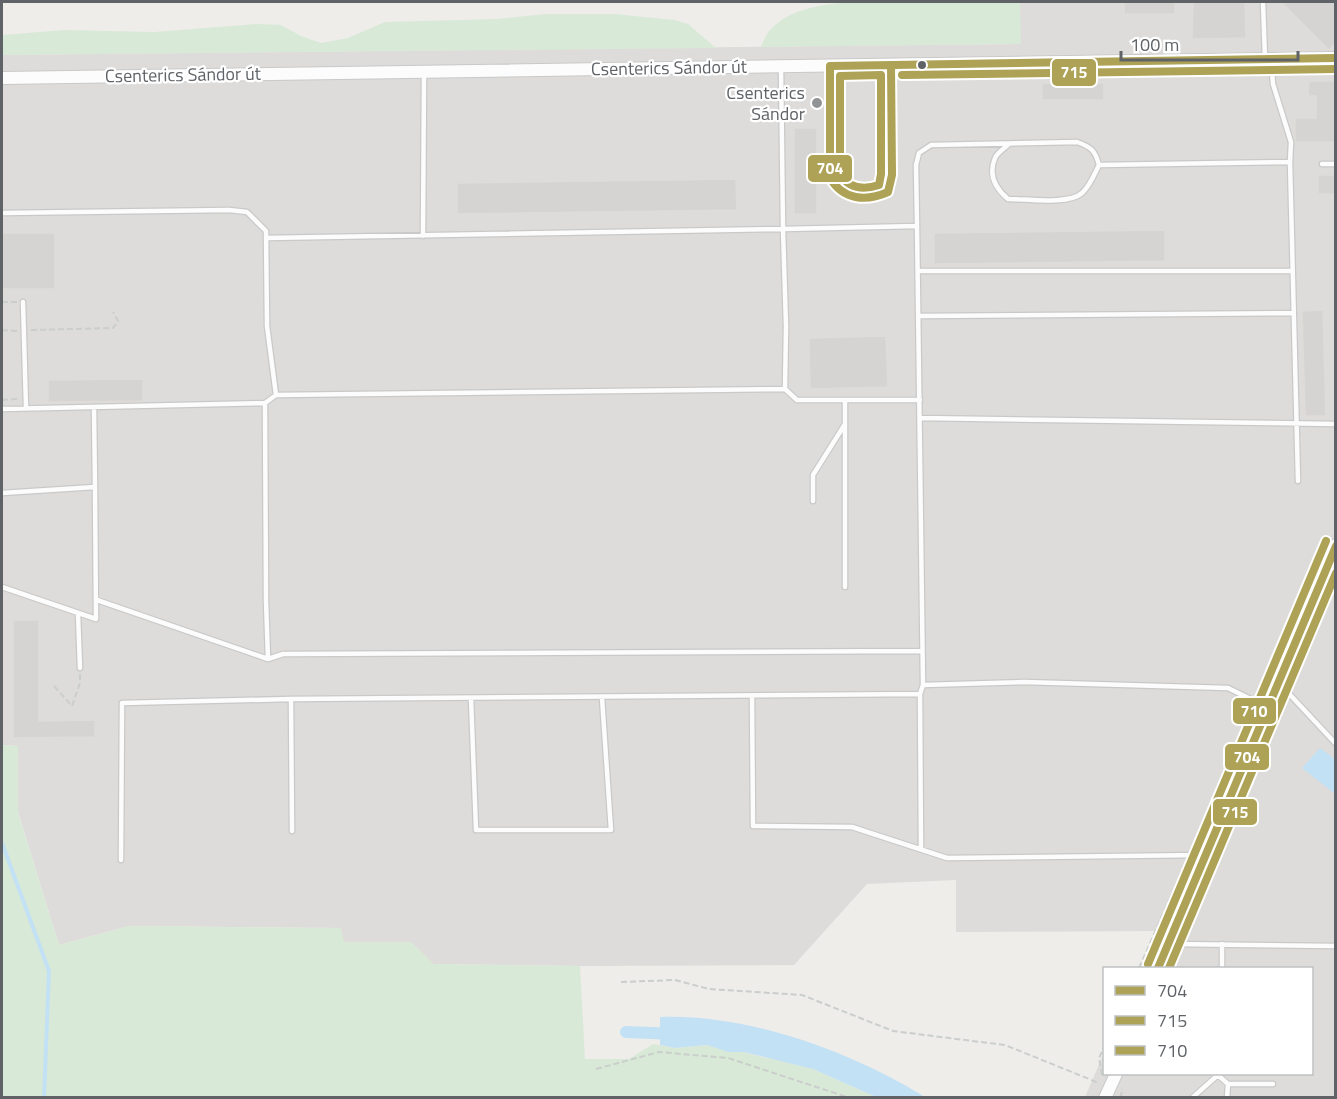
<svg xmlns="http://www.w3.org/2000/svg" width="1337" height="1099" font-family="'Titillium Web',sans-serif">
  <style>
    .industrial { fill: #dedcda }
    .green { fill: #d9e9d7 }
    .water { fill: #c3e1f4 }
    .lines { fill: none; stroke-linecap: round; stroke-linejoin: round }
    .stream { stroke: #c3e1f4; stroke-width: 4 }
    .canal { stroke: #c3e1f4; stroke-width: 12 }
    .building { fill: #d5d4d2; stroke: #dedcd9; stroke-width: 1.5 }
    .service-casing { stroke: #c9c9c9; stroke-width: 7 }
    .tertiary-casing { stroke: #c9c9c9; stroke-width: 14 }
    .path { stroke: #cacecc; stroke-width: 2; stroke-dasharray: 6 3; stroke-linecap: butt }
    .service { stroke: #fcfcfc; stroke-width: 4.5 }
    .tertiary { stroke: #fcfcfc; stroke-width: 12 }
    .bus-1-casing { stroke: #fff; stroke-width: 12 }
    .bus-2-casing { stroke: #fff; stroke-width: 12 }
    .bus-3-casing { stroke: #fff; stroke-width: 12 }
    .bus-1 { stroke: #ada255; stroke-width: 8 }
    .bus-2 { stroke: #ada255; stroke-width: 8 }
    .bus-3 { stroke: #ada255; stroke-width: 8 }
    .bus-dot { fill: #5f6367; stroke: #fff; stroke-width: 2 }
    .poi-dot { fill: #919395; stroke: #fff; stroke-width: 2 }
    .labels { text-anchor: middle; stroke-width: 4.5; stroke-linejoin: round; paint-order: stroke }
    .street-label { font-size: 18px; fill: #5f6367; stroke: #fff }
    .poi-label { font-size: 18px; fill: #5f6367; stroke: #fff; text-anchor: end }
    .line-badge { stroke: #fff; stroke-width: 2 }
    .badge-label { font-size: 16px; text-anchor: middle; font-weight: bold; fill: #fff }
  </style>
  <rect width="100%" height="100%" fill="#eeedea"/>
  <path class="industrial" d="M1020 2H1335V1097H1085L1104 1053V1074H1312V968H1141L1157 931 956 932V880L867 884 794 965 580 966 433 964 411 942H343L340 928 129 926 59 945 18 812V746L2 745V55L1020 44Z"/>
  <path class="green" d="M859 2H1020L1021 44 761 47C763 42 766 34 770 30 790 7 830 3 859 2Z
    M547 14H614L675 20 688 24 716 48 2 55V35L64 30 154 32 256 24 281 25 301 36 321 43 348 38 385 22 496 19Z
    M2 745 18 746V813L59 945 129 926 341 928 344 942H411L434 964 580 966 585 1059H629L653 1044 675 1048 707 1045 728 1052H744L766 1058H774L813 1069 876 1097H2Z"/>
  <path class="water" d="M1320 748 1335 759V794L1302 768Z
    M660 1017C749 1014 850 1051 925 1097H876L813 1069 744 1052H728L707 1045 675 1048 660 1045Z"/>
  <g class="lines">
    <path class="stream" d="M2 843 49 971 44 1098"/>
    <path class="canal" d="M626 1032 676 1034"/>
  </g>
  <path class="building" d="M1124 2H1175V14H1124Z
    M1193 2H1245L1246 38 1192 39Z
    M1281 2H1335V43L1329 50Z
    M1309 81H1335V142H1295V118H1316V96H1308Z
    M1042 83H1104V100H1042Z
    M794 128H817V214H794Z
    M1318 175H1335V194H1318Z
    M736 179 737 210 457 214V183Z
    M1165 230V261L934 264V233Z
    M2 233H55V289H2Z
    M1323 310 1326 416H1305L1302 311Z
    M886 336 888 387 810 389 809 338Z
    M143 379V401L48 402V380Z
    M13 620H39V721L95 720V737L13 738Z"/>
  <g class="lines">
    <defs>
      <path id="service" d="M1263 2 1265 59
        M1271 59 1273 84 1291 142 1290 162
        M830 66V178C840 201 868 203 888 192L892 175 891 67
        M1009 144C1005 148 997 153 995 158 988 175 996 189 1008 199 1026 199 1069 205 1082 193 1090 186 1094 175 1099 165
        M1322 164H1336
        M2 213 229 210 247 212 266 231 267 326 276 395
        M917 226 916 165 919 153 931 145 1077 142C1091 147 1095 150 1099 165L1290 162 1298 481
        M423 236 424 74
        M266 238 783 229 781 66
        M918 271H1292
        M23 302 26 408
        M919 316 1293 313
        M845 400V587
        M265 403 266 601 268 659 283 654 922 651
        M2 409 265 403 276 395 785 389
        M920 418 1336 424
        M2 493 95 487 94 407
        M813 501V475L845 424
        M2 587 96 619 95 487
        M97 600 268 659
        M78 614 80 668
        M1280 684 1336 744
        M923 685 1024 682 1228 688 1267 707
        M920 694 923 685 917 226 783 229 786 326 785 389 797 400H920
        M752 696 753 826 852 827 947 858 1203 855
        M471 698 476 830H611L602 698
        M291 699 292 831
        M121 860 122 703 291 699 920 694 921 848
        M1171 944 1336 946
        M1222 944V968
        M1219 1076 1228 1084H1273
        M1192 1098 1219 1074
        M1227 1098 1228 1084"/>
      <path id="tertiary" d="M2 78 1336 58
        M1158 968 1336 545
        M1105 1098 1116 1074"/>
    </defs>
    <use href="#service" class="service-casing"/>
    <use href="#tertiary" class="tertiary-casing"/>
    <path class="path" d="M2 302H17
      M2 330 17 331
      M31 330 113 328 118 321 113 312
      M2 400 17 399
      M54 686 72 706 80 683V674
      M1230 830 1239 815 1263 753
      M1192 848 1251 706
      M1139 968 1185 864
      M1172 968 1178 954
      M621 982 675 980 709 989 802 995 893 1031 1005 1045 1099 1083
      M596 1069 659 1052 728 1058 850 1098
      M1102 1075 1099 1058 1104 1047
      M1120 1098 1123 1089"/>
    <use href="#service" class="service"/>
    <use href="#tertiary" class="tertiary"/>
    <defs>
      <path id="bus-1" d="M891 65 892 175 888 192C866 202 843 200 830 178V66L1336 58
        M1158 968 1336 546"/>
      <path id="bus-2" d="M881 75V174L879 185C864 190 850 189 840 175V76Z
        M902 75 1336 69
        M1169 968 1336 573"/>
      <path id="bus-3" d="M1148 964 1326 541"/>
    </defs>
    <use href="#bus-1" class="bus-1-casing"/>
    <use href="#bus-2" class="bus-2-casing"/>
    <use href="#bus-3" class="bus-3-casing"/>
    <use href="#bus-1" class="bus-1"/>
    <use href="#bus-2" class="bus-2"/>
    <use href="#bus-3" class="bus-3"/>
  </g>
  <circle class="bus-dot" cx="922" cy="65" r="5"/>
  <circle class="poi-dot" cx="817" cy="103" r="6"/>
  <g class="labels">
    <g class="street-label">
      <text transform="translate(669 68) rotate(-1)" y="6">Csenterics Sándor út</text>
      <text transform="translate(183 75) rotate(-1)" y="6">Csenterics Sándor út</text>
    </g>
    <g class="poi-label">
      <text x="805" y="99">Csenterics<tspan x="805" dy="21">Sándor</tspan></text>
    </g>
  </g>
  <g class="line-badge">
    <rect x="1051" y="58" width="46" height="29" rx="6" fill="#ada255"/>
    <rect x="807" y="154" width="46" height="29" rx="6" fill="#ada255"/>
    <rect x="1232" y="697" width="45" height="28" rx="6" fill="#ada255"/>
    <rect x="1224" y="743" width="46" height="28" rx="6" fill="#ada255"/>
    <rect x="1212" y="798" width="46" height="28" rx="6" fill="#ada255"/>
  </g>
  <g class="badge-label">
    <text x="1074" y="78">715</text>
    <text x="830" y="174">704</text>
    <text x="1254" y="717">710</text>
    <text x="1247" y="763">704</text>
    <text x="1235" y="818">715</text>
  </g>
  <rect width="1337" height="1099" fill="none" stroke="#5f6367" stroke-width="6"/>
  <rect x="1103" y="967" width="210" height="108" fill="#ffffff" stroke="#bfc1c2" stroke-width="1.5"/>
  <rect x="1115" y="986" width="30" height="9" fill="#ada255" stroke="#bfc1c2" stroke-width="1.5"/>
  <text x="1157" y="997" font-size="18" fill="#5f6367">704</text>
  <rect x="1115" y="1016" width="30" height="9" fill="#ada255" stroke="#bfc1c2" stroke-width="1.5"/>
  <text x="1157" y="1027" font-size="18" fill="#5f6367">715</text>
  <rect x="1115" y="1046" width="30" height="9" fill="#ada255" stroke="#bfc1c2" stroke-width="1.5"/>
  <text x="1157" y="1057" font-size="18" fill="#5f6367">710</text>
  <path d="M1121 51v9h177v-9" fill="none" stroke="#5f6367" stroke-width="3"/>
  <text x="1130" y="51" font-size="18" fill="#5f6367" stroke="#ffffff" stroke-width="4.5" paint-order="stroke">100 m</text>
</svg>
